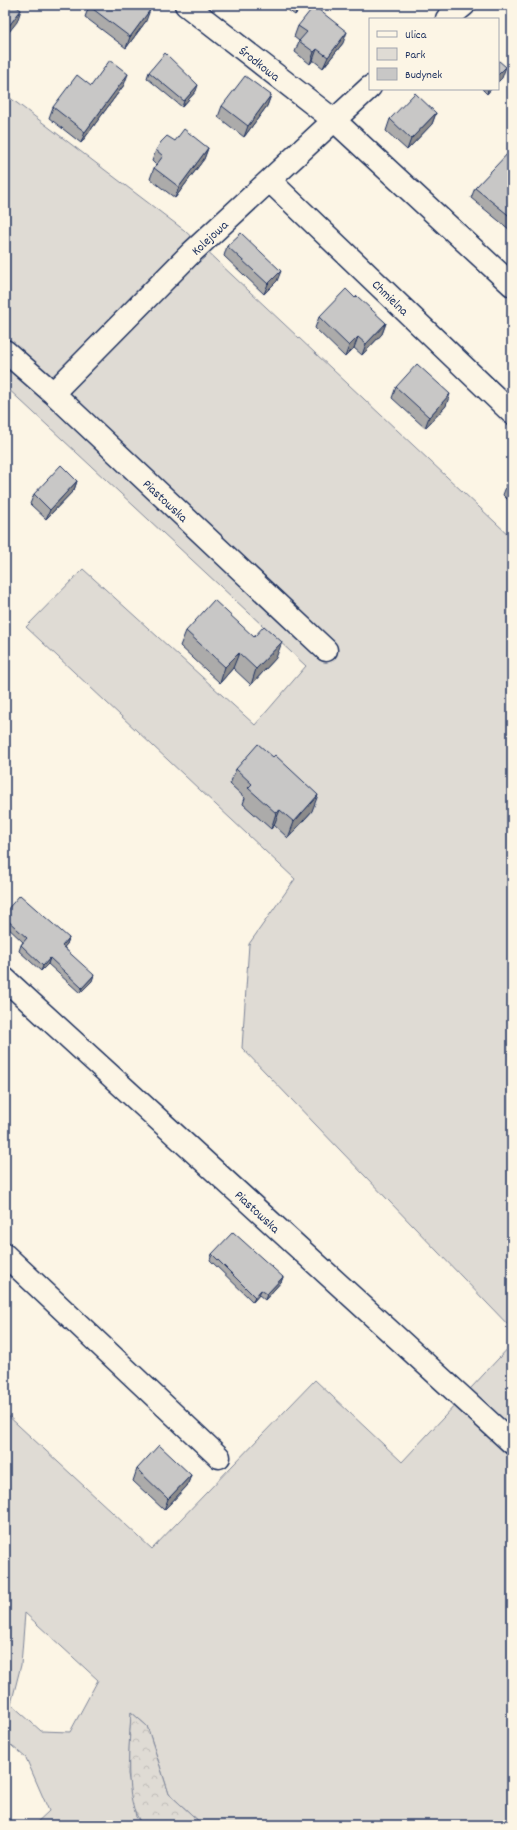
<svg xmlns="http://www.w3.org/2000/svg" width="517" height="1830" font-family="Dekko,sans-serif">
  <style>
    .green { fill: #dfdbd4; stroke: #7d8599; fill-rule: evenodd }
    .forest { fill: url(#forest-crowns); stroke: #7d8599 }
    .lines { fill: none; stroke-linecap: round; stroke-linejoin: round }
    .street-casing { stroke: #1b2f5e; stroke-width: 25 }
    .street { stroke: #fcf5e5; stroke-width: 22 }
    .wall { fill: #acabaa; stroke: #1b2f5e }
    .shaded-wall { fill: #8c8b8b; stroke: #1b2f5e }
    .building { fill: #c8c7c6; stroke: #1b2f5e }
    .labels { text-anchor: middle; stroke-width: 4; stroke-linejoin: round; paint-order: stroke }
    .street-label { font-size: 13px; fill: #1b2f5e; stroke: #fcf5e5 }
  </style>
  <defs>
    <pattern id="forest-crowns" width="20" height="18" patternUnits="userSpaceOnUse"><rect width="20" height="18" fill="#dfdbd4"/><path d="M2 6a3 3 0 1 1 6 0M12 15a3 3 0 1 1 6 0" fill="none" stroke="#bfbcb8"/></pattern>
  </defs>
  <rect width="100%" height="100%" fill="#fcf5e5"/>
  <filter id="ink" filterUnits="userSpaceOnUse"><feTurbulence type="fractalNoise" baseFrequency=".025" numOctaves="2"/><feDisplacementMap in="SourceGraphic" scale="8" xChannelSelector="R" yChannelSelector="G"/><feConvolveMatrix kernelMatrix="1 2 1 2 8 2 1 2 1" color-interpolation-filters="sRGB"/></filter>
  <g filter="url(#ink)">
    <path class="green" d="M5 94 184 230 512 538V1329L242 1048 249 944 295 879 26 627 83 569 255 725 306 666 5 386Z
      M512 1344V1825H203L169 1794 147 1726 131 1712 128 1774 136 1817 143 1825H34L49 1811 26 1758 5 1740V1413L152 1549 315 1380 402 1462ZM25 1613 98 1680 70 1732 41 1731 11 1704 21 1665Z"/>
    <path class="forest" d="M131 1712 147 1726 169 1794 203 1825H143C122 1802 130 1742 131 1712Z"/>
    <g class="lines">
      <defs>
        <path id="street" d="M186 5 335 121 512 285
          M447 19 464 5
          M270 181 512 413
          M5 351 53 393 326 650
          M53 393 191 253 370 87
          M5 979 512 1443
          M5 1255 219 1457"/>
      </defs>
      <use href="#street" class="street-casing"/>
      <use href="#street" class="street"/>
    </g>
    <path class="wall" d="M281 5H303L295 15Z
      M89 6 146 21 126 48 85 17Z
      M298 26 343 43 323 68 313 60 310 64 295 52 299 41 294 37Z
      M149 72 196 91 182 107 147 78Z
      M124 85 81 143 49 118 53 107 91 86Z
      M482 89H491L487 94Z
      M271 95 267 106 244 137 218 117 222 106Z
      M436 113 432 124 407 150 386 131 390 119Z
      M175 141 208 148 204 159 175 198 150 179 154 168 156 165 152 161 156 150Z
      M512 151V227L510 230 471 198 475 188Z
      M227 246 277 281 264 294 224 256Z
      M355 298 386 323 382 334 362 355 354 348 345 357 315 328 319 317Z
      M396 387 446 406 425 428 392 398Z
      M512 479V504L503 495 507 484Z
      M77 481 74 490 46 519 30 504 34 494Z
      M186 631 276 658 251 685 233 668 220 683 180 646Z
      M236 769 312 811 288 838 274 825 271 829 243 804 245 798 230 784Z
      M5 912 69 938 67 944 64 947 92 981 80 993 48 964 41 971 19 951 21 945 23 942 5 925Z
      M212 1254 283 1277 281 1282 265 1300 259 1295 253 1302 210 1260Z
      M137 1469 191 1475 187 1486 164 1510 133 1481Z"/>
    <path class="shaded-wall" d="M298 5H303L295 15Z
      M21 10 17 22 5 37V31Z
      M150 10 146 21 126 48 130 37Z
      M347 32 343 43 323 68 328 57Z
      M317 49 313 60 310 64 314 52Z
      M506 67 502 78 498 82V75Z
      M128 74 124 85 81 143 85 132Z
      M198 85 196 91 182 107 184 101Z
      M488 89H491L487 94Z
      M271 95 267 106 244 137 248 126Z
      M436 113 432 124 407 150 411 139Z
      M208 148 204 159 175 198 179 187Z
      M281 271 277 281 264 294 268 284Z
      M386 323 382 334 362 355 366 344Z
      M358 337 354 348 345 357 349 346Z
      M450 394 446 406 425 428 429 417Z
      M77 481 74 490 46 519 50 510Z
      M282 642 276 658 251 685 256 669Z
      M239 653 233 668 220 683 225 667Z
      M318 795 312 811 288 838 294 822Z
      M280 810 274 825 271 829 276 813Z
      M69 938 67 944 60 952 62 946Z
      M50 958 48 964 41 971 43 966Z
      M94 975 92 981 80 993 82 988Z
      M283 1277 281 1282 265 1300 267 1294Z
      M261 1290 259 1295 253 1302 255 1297Z
      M191 1475 187 1486 164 1510 168 1499Z"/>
    <path class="building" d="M5 5H14L21 10 5 31Z
      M89 5H143L150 10 130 37 89 6Z
      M314 6 347 32 328 57 317 49 314 52 299 41 307 32 298 26Z
      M165 53 198 85 184 101 149 72Z
      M110 60 128 74 85 132 53 107 77 75 91 86Z
      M498 60 506 67 498 75Z
      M245 76 271 95 248 126 222 106Z
      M415 93 436 113 411 139 390 119Z
      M184 129 208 148 179 187 154 168 163 156 156 150 161 142 167 136 175 141Z
      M511 150 512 151V218L475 188Z
      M241 233 281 271 268 284 227 246Z
      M346 289 355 298 357 296 386 323 366 344 358 337 349 346 319 317Z
      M417 364 450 394 429 417 396 387Z
      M61 465 77 481 50 510 34 494Z
      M512 479V489L507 484Z
      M214 600 254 637 264 626 282 642 256 669 239 653 225 667 186 631Z
      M258 744 273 757 275 755 318 795 294 822 280 810 276 813 248 788 252 784 236 769Z
      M20 895 69 938 62 946 94 975 82 988 50 958 43 966 21 945 27 938 5 918V912Z
      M233 1232 283 1277 267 1294 261 1290 255 1297 212 1254Z
      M159 1445 191 1475 168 1499 137 1469Z"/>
  </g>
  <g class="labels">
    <g class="street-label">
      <text transform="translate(260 63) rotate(38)" y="5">Środkowa</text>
      <text transform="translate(209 237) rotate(-43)" y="5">Kolejowa</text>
      <text transform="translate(391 297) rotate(44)" y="5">Chmielna</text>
      <text transform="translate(166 500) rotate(43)" y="5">Piastowska</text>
      <text transform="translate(258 1211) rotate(43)" y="5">Piastowska</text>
    </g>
  </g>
  <rect width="517" height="1830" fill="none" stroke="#fcf5e5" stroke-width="20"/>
  <rect x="10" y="10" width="497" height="1810" fill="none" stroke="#1b2f5e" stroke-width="1.5" filter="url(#ink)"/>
  <rect x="369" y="18" width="130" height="72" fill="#fcf5e5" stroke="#a2a6af"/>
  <rect x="377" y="31" width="20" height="6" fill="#fcf5e5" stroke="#a2a6af"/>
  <text x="405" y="38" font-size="12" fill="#1b2f5e">Ulica</text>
  <rect x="377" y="48" width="20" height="12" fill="#dfdbd4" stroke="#a2a6af"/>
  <text x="405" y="58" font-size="12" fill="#1b2f5e">Park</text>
  <rect x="377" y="68" width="20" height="12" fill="#c8c7c6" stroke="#a2a6af"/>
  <text x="405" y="78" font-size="12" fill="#1b2f5e">Budynek</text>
</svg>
